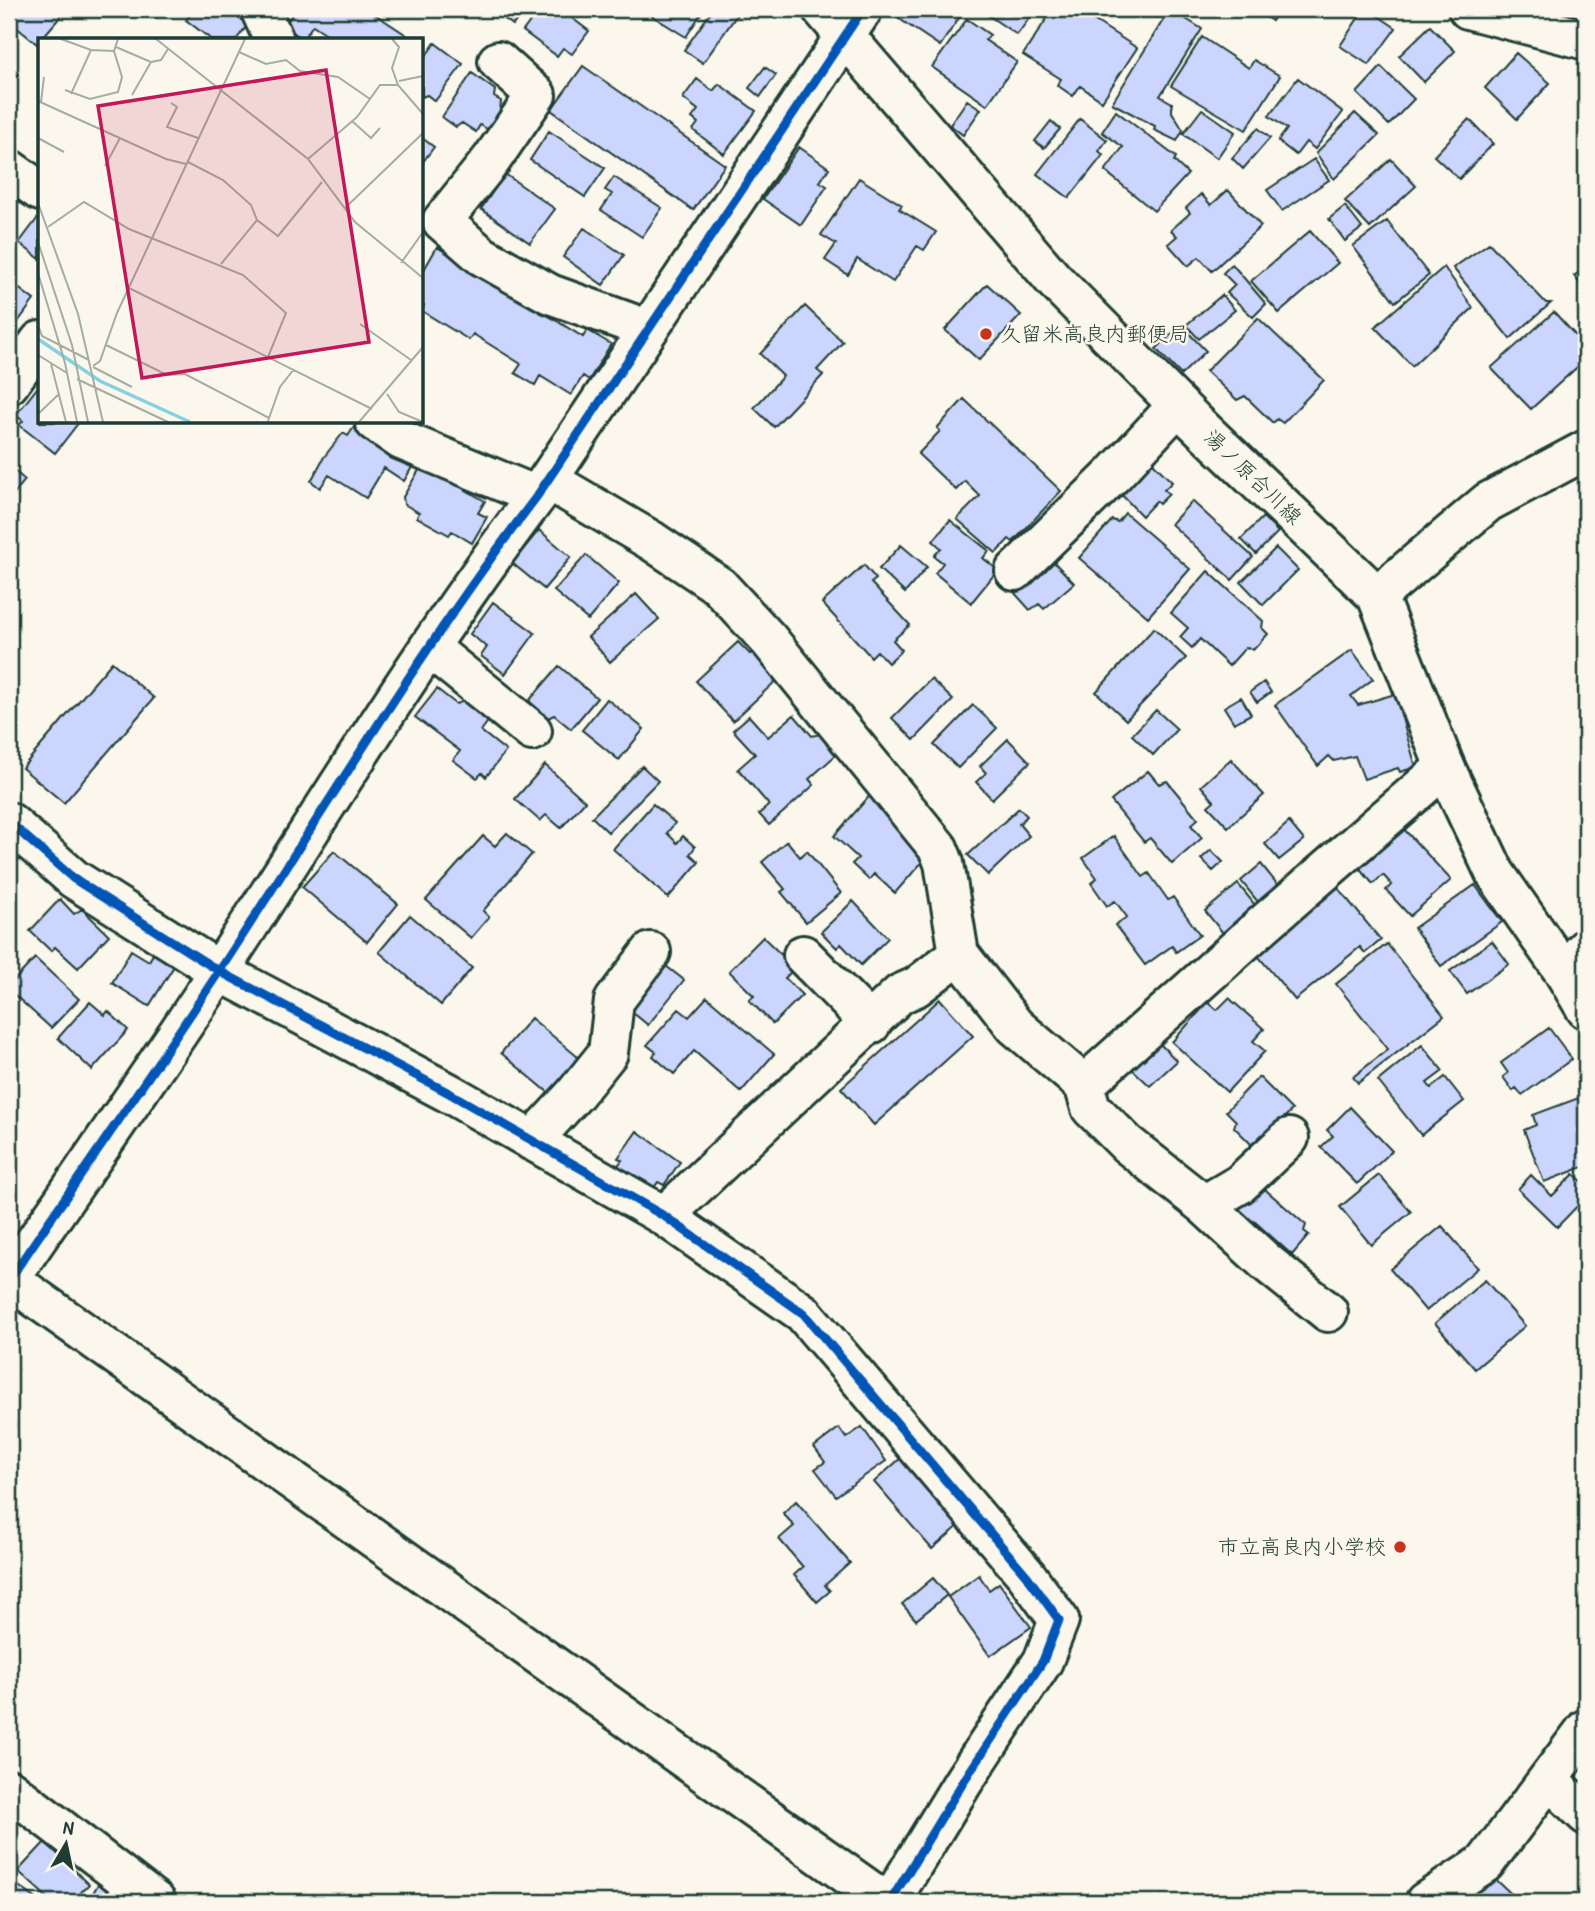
<svg xmlns="http://www.w3.org/2000/svg" width="1595" height="1911" font-family="'Patrick Hand','Klee One',sans-serif">
  <style>
    .building { fill: #ccd5fd; stroke: #1f3d34; stroke-width: 2 }
    .lines { fill: none; stroke-linecap: round; stroke-linejoin: round }
    .minor-casing { stroke: #1f3d34; stroke-width: 44 }
    .major-casing { stroke: #1f3d34; stroke-width: 44 }
    .minor { stroke: #fbf7ec; stroke-width: 38 }
    .major { stroke: #fbf7ec; stroke-width: 38 }
    .cycleway-casing { stroke: #fbf7ec; stroke-width: 13 }
    .cycleway { stroke: #0057b8; stroke-width: 9 }
    .poi-dot { fill: #c8321e; stroke: #fbf7ec; stroke-width: 2.5 }
    .labels { text-anchor: middle; stroke-width: 5; stroke-linejoin: round; paint-order: stroke }
    .poi-label { font-size: 21px; fill: #1f3d34; stroke: #fbf7ec; text-anchor: start }
    .street-label { font-size: 21px; fill: #1f3d34; stroke: #fbf7ec }
    .inset-river { fill: none; stroke: #85d1e4; stroke-width: 3.5 }
    .inset-road { fill: none; stroke: #a3ada2; stroke-width: 2 }
    .view { fill: #c2185b; fill-opacity: 0.15; stroke: #c2185b; stroke-width: 3.5 }
    .inset-edge { fill: none; stroke: #1f3d34; stroke-width: 3.5 }
  </style>
  <rect width="100%" height="100%" fill="#fbf7ec"/>
  <filter id="ink" filterUnits="userSpaceOnUse"><feTurbulence type="fractalNoise" baseFrequency=".0143" numOctaves="2"/><feDisplacementMap in="SourceGraphic" scale="14" xChannelSelector="R" yChannelSelector="G"/><feConvolveMatrix kernelMatrix="1 2 1 2 8 2 1 2 1" color-interpolation-filters="sRGB"/></filter>
  <g filter="url(#ink)">
    <path class="building" d="M23 9H67L37 44 10 22Z
      M182 9H235L234 10 249 23 236 40H212L186 20 190 15Z
      M296 9H367L408 36 405 40H329L331 37 313 25 303 39 284 26Z
      M491 9H525L513 25Z
      M547 9H560L589 31 572 54 563 48 557 56 523 31 537 12 542 16Z
      M641 9H704L686 37Z
      M713 9H741L703 63 684 50Z
      M895 9H965L940 46 892 14Z
      M979 9H1036L1017 35Z
      M1053 9H1087L1091 12 1092 19 1137 48 1102 101 1080 86 1073 96 1057 85 1061 79 1023 55Z
      M1170 9 1202 29 1160 96 1172 103V112L1183 130 1177 141 1154 130 1155 126 1112 103Z
      M1254 9H1280L1272 21Z
      M1364 9H1368L1396 28 1369 65 1340 46Z
      M967 19 990 35 985 40 1017 62 987 105 932 67Z
      M1430 26 1455 51 1424 82 1399 56Z
      M1202 37 1249 68 1254 60 1280 76 1246 130 1171 86Z
      M435 43 463 64 435 101 427 95 422 97V61Z
      M1516 53 1550 83 1517 119 1485 88Z
      M583 66 725 165 693 210 551 110Z
      M765 67 776 75 760 97 749 88Z
      M1381 67 1414 99 1389 125 1357 93Z
      M472 73 495 90 494 97 501 101 500 112 489 130 480 125 476 132 462 123 456 127 442 117Z
      M1298 78 1343 112 1315 149 1306 142 1296 155 1278 141 1287 129 1269 116Z
      M697 79 713 91 719 84 756 111 724 154 693 130 698 123 692 118 698 110 683 98Z
      M967 100 981 109 963 135 950 125Z
      M1202 109 1235 132 1217 158 1183 134Z
      M1116 111 1176 157 1174 161 1188 174 1154 211 1105 171 1123 147 1102 132Z
      M1355 113 1379 135 1334 179 1316 153Z
      M1080 119 1107 140 1099 151 1103 155 1069 198 1037 174Z
      M1469 119 1493 144 1459 179 1434 156Z
      M1051 121 1060 129 1044 148 1035 141Z
      M1258 128 1270 138 1243 169 1232 158Z
      M549 131 605 168 585 197 530 160Z
      M422 138 434 147 422 163Z
      M799 147 829 168 820 182 827 186 801 225 763 199Z
      M1314 159 1329 180 1282 211 1267 190Z
      M1391 159 1416 186 1370 228 1345 201Z
      M505 174 555 209 530 243 481 209Z
      M614 177 662 208 642 237 601 210 612 194 605 190Z
      M859 178 902 205 899 209 936 232 924 250 917 246 893 282 857 259 848 275 825 260 836 244 821 235Z
      M1228 190 1261 226 1212 271 1199 257 1188 266 1168 244 1177 236 1171 230 1190 213 1186 208 1201 194 1211 205Z
      M1345 206 1362 228 1345 241 1329 219Z
      M40 215V259L19 243Z
      M1387 221 1429 275 1395 302 1353 246Z
      M584 228 624 255 603 285 563 257Z
      M1310 231 1338 263 1279 313 1251 281Z
      M1489 243 1546 303H1551L1510 339 1453 268Z
      M437 247 583 337 587 330 611 344 589 380 583 376 571 395 540 376 535 385 515 373 521 364 473 334 469 340 422 311 424 305 422 304V273Z
      M1232 264 1266 304 1253 317 1227 293 1235 285 1223 273Z
      M1444 267 1473 308 1412 366 1375 327Z
      M1586 267V292L1574 276Z
      M9 281 34 300 15 326 11 323 9 325Z
      M987 284 1021 315 979 360 945 330Z
      M1222 295 1235 310 1199 339 1186 325Z
      M805 306 843 342 817 370 823 375 774 427 754 408 783 376 760 354Z
      M1554 312 1586 347V359L1531 409 1491 368Z
      M1258 318 1324 380 1283 423 1277 419 1273 423 1245 396 1237 400 1206 371Z
      M1181 325 1206 351 1181 375 1156 349Z
      M37 388 40 391V422H79L55 453 19 425 23 421 16 415Z
      M964 399 1061 491 1013 542 1009 539 996 553 957 519 980 496 965 481 956 490 918 454 940 431 937 428Z
      M356 424 415 462 404 481 384 468 366 498 329 475 320 488 311 481 324 457 343 433 348 436Z
      M1150 460 1172 482 1164 490 1169 494 1159 504 1156 501 1142 516 1118 491Z
      M422 465 485 501 478 513 487 517 472 543 452 531 449 535 417 517 419 513 404 504 403 497Z
      M9 466 25 480 9 500Z
      M1192 501 1253 557 1232 580 1171 524Z
      M1125 513 1190 569 1148 617 1079 558 1112 520 1118 522Z
      M1263 517 1278 532 1256 554 1241 539Z
      M950 520 989 551 983 558 998 570 971 603 935 573 943 563 934 556 941 548 933 541Z
      M539 530 571 557 544 589 512 563Z
      M901 545 927 567 905 593 879 569Z
      M1276 548 1298 570 1263 605 1241 582Z
      M586 555 619 583 588 620 554 591Z
      M1050 558 1074 583 1044 609 1039 604 1030 610 1013 591Z
      M864 565 876 579 871 583 910 625 893 640 902 650 888 663 877 651 871 657 822 603Z
      M1208 571 1263 621 1262 628 1268 634 1253 650 1246 647 1229 666 1200 639 1192 648 1180 637 1188 628 1171 613Z
      M636 594 659 619 610 662 588 637Z
      M493 602 535 633 505 674 481 656 487 647 470 634Z
      M1154 628 1186 658 1126 720 1096 692Z
      M738 642 750 654 761 644 773 658 765 666 777 680 733 721 696 681Z
      M1352 650 1373 679 1351 696 1358 705 1395 694 1416 767 1400 772 1398 768 1364 779 1355 756 1334 761 1329 756 1318 766 1275 705Z
      M112 662 154 698 64 803 22 768Z
      M559 666 597 698 571 729 554 715 548 718 529 701Z
      M931 679 953 700 914 740 892 718Z
      M1264 682 1271 692 1257 702 1250 692Z
      M437 689 456 704 465 701 489 720 481 731 506 751 486 777 482 773 477 778 453 760 460 751 415 717Z
      M1241 697 1251 714 1234 723 1224 707Z
      M607 699 644 729 619 760 582 730Z
      M973 705 997 728 958 768 934 745Z
      M1156 710 1177 729 1153 755 1132 735Z
      M794 715 812 736 820 734 837 754 809 779 814 785 769 825 759 814 769 805 738 769 755 754 733 730 749 716 768 737Z
      M1008 739 1030 762 992 799 976 782 986 773 980 766Z
      M1231 759 1264 795 1228 827 1208 806 1214 801 1201 786Z
      M545 765 585 801 561 828 546 815 540 821 515 799Z
      M642 766 658 781 608 832 592 817Z
      M1148 771 1159 784 1167 781 1198 819 1191 825 1202 838 1172 864 1150 838 1144 842 1111 801Z
      M873 792 891 809 885 816 929 854 895 893 874 874 869 880 852 864 858 858 834 836Z
      M653 804 675 823 667 833 677 843 683 836 695 847 690 854 699 862 668 898 613 849Z
      M1019 808 1027 816 1019 824 1029 836 988 875 968 855Z
      M1289 822 1304 840 1279 860 1265 844Z
      M1401 826 1451 880 1410 916 1386 890 1392 885 1383 875 1373 884 1357 865Z
      M507 833 532 854 483 911 489 917 471 938 426 900 483 836 495 846Z
      M1114 836 1143 877 1149 873 1168 900 1173 897 1200 935 1176 952 1172 946 1145 965 1115 925 1127 917 1115 901 1107 906 1091 883 1097 878 1083 858Z
      M787 841 800 857 807 851 841 893 806 922 781 892 785 889 762 862Z
      M1211 850 1223 862 1213 871 1201 859Z
      M334 851 398 904 367 942 302 887Z
      M1261 864 1278 885 1258 902 1241 881Z
      M1334 883 1381 940 1365 953 1360 947 1295 1000 1253 950Z
      M1238 884 1260 911 1227 938 1205 911Z
      M1475 885 1502 922 1441 966 1414 928Z
      M60 899 74 914 82 909 109 935 78 968 55 947 51 951 30 931Z
      M853 901 888 938 861 965 841 944 837 948 821 932Z
      M410 915 472 968 441 1005 379 952Z
      M763 937 795 968 785 978 802 995 773 1024 749 1000 754 996 729 971Z
      M1492 941 1509 964 1467 994 1450 971Z
      M1387 944 1444 1016 1358 1083 1353 1077 1388 1049 1336 984Z
      M131 950 149 961 153 954 174 966 149 1006 112 983Z
      M35 958 79 999 51 1028 9 990V986Z
      M662 963 684 980 648 1025 627 1008Z
      M707 997 774 1054 741 1092 694 1051 674 1074 653 1056 656 1052 647 1045 679 1009 689 1017Z
      M1229 998 1264 1029 1253 1041 1265 1051 1227 1092 1172 1042 1208 1002 1217 1010Z
      M940 999 973 1036 874 1125 841 1088Z
      M90 1002 105 1015 108 1011 128 1030 92 1070 58 1038Z
      M531 1018 584 1062 554 1097 501 1053Z
      M1549 1028 1572 1059 1522 1095 1516 1088 1513 1091 1503 1077 1508 1073 1501 1063Z
      M1157 1041 1177 1061 1150 1086 1130 1067Z
      M1422 1045 1443 1071 1427 1083 1431 1088 1445 1077 1464 1101 1421 1135 1378 1081Z
      M1259 1077 1292 1110 1254 1147 1234 1127 1236 1121 1226 1111Z
      M1584 1096 1586 1102V1166L1544 1182 1524 1130 1536 1125 1533 1115Z
      M1350 1107 1392 1151 1357 1184 1321 1147 1333 1136 1327 1130Z
      M637 1131 680 1162 664 1185 658 1182 651 1192 616 1168 622 1160 618 1158Z
      M1574 1174 1586 1185V1197L1557 1227 1518 1189 1531 1175 1552 1196Z
      M1379 1175 1411 1212 1371 1245 1340 1207Z
      M1259 1184 1306 1225 1304 1231 1309 1235 1292 1255 1254 1221 1247 1229 1231 1215Z
      M1442 1226 1478 1268 1426 1311 1390 1269Z
      M1485 1280 1525 1326 1475 1369 1435 1323Z
      M862 1427 886 1461 836 1496 815 1469 825 1462 814 1447 839 1428 846 1438Z
      M902 1457 960 1525 932 1549 874 1482Z
      M796 1501 850 1563 825 1585 830 1591 817 1602 794 1575 803 1567 779 1539 794 1526 783 1513Z
      M979 1575 989 1590 999 1583 1031 1627 990 1656 948 1597Z
      M933 1578 947 1595 916 1620 902 1604Z
      M45 1842 89 1884 72 1902H52L18 1871Z
      M1491 1875 1520 1902H1465Z
      M9 1879 35 1898 32 1902H9Z
      M101 1879 134 1902H88Z"/>
    <g class="lines">
      <defs>
        <path id="minor" d="M260 9 274 40
          M1468 9 1586 40
          M498 61 536 95 492 159 442 221 482 256 550 294 647 329
          M9 169 40 191
          M9 384 40 341
          M375 422 401 440 537 496
          M555 484 652 541 719 586 769 640 938 848 944 863 959 954 1015 1026 1084 1085 1265 923 1445 767
          M1015 571 1114 474 1178 405
          M1377 596 1488 502 1586 450
          M430 648 532 731
          M9 822 74 879 219 971 449 1093 664 1216 803 1313 1027 1576 1059 1620 1043 1661 963 1782 890 1902
          M803 955 871 1024
          M1564 972 1586 948
          M1084 1085 1091 1108 1127 1144 1204 1205 1266 1262 1328 1312
          M532 1141 575 1094 608 1053 614 1001 651 952
          M1204 1205 1240 1184 1289 1138
          M664 1216 900 994 916 987 959 954
          M9 1279 886 1902
          M9 1280C79 1177 151 1075 220 970 324 811 422 647 537 496L863 9
          M1549 1779 1586 1815
          M9 1789 156 1902
          M1425 1902 1485 1863 1586 1729"/>
        <path id="major" d="M822 9 1054 280 1195 422 1377 596 1445 767 1495 873 1564 972 1586 1009"/>
      </defs>
      <use href="#minor" class="minor-casing"/>
      <use href="#major" class="major-casing"/>
      <use href="#minor" class="minor"/>
      <use href="#major" class="major"/>
      <defs>
        <path id="cycleway" d="M9 822 74 879 219 971 449 1093 664 1216 803 1313 1027 1576 1059 1620 1043 1661 963 1782 890 1902
          M9 1280C79 1177 151 1075 220 970 324 811 422 647 537 496L863 9"/>
      </defs>
      <use href="#cycleway" class="cycleway-casing"/>
      <use href="#cycleway" class="cycleway"/>
    </g>
  </g>
  <g class="poi-dot">
    <circle cx="986" cy="334" r="7"/>
    <circle cx="1400" cy="1547" r="7"/>
  </g>
  <g class="labels">
    <g class="poi-label">
      <text x="1000" y="341">久留米高良内郵便局</text>
      <text x="1386" y="1554" text-anchor="end">市立高良内小学校</text>
    </g>
    <g class="street-label">
      <text transform="translate(1253 477) rotate(44)" y="7">湯ノ原合川線</text>
    </g>
  </g>
  <g transform="translate(38 38)">
    <rect width="385" height="385" fill="#fbf7ec"/>
    <path class="inset-river" d="M0 301 62 343 152 384"/>
    <path class="inset-road" d="M23 1 53 12 76 13M118 1 270 121 317 184 385 240M354 1 361 9 354 30 360 47 385 76M78 9 113 24 94 57M201 14 228 26 248 22 262 33 300 39 332 61M113 24 123 22 130 11M361 43 385 38M27 52 52 61 80 54 84 39 76 13 80 1M33 56 53 12M0 63 128 121 148 126M3 64 6 39M133 65 139 69 129 89 160 100M314 83 333 100 342 90M0 100 26 114M270 121 319 79 342 47H360M150 124 185 142 213 167 219 182 240 198 284 144M67 128 82 100M0 165 40 276 65 384M306 171 385 95M10 189 46 164 91 191 205 237 248 275 230 319M0 204 34 307 50 384M363 225 385 194M183 226 219 182M0 235 27 325 39 384M91 250 334 371M322 286 373 322M0 287 4 298 51 322M68 307 129 337 147 336 231 380M0 317 29 335M13 326 28 384M55 328 62 323 79 275 207 1M55 329 94 349M39 341 130 384M349 356 361 374 385 384M0 376 21 356M230 383 242 349 256 331M321 384 385 309"/>
    <path class="view" d="M288 32 331 304 104 340 60 68Z"/>
    <rect width="385" height="385" class="inset-edge"/>
  </g>
  <rect width="1595" height="1911" fill="none" stroke="#fbf7ec" stroke-width="35"/>
  <rect x="18" y="18" width="1560" height="1876" fill="none" stroke="#1f3d34" stroke-width="2.5" filter="url(#ink)"/>
  <g transform="translate(66 1844) rotate(9)" stroke="#fbf7ec" stroke-width="5" paint-order="stroke">
  <path d="M0-5L12 26L0 18L-12 26Z" fill="#1f3d34"/>
  <text y="-10" font-size="19" font-weight="bold" text-anchor="middle" fill="#1f3d34">N</text>
  </g>
</svg>
